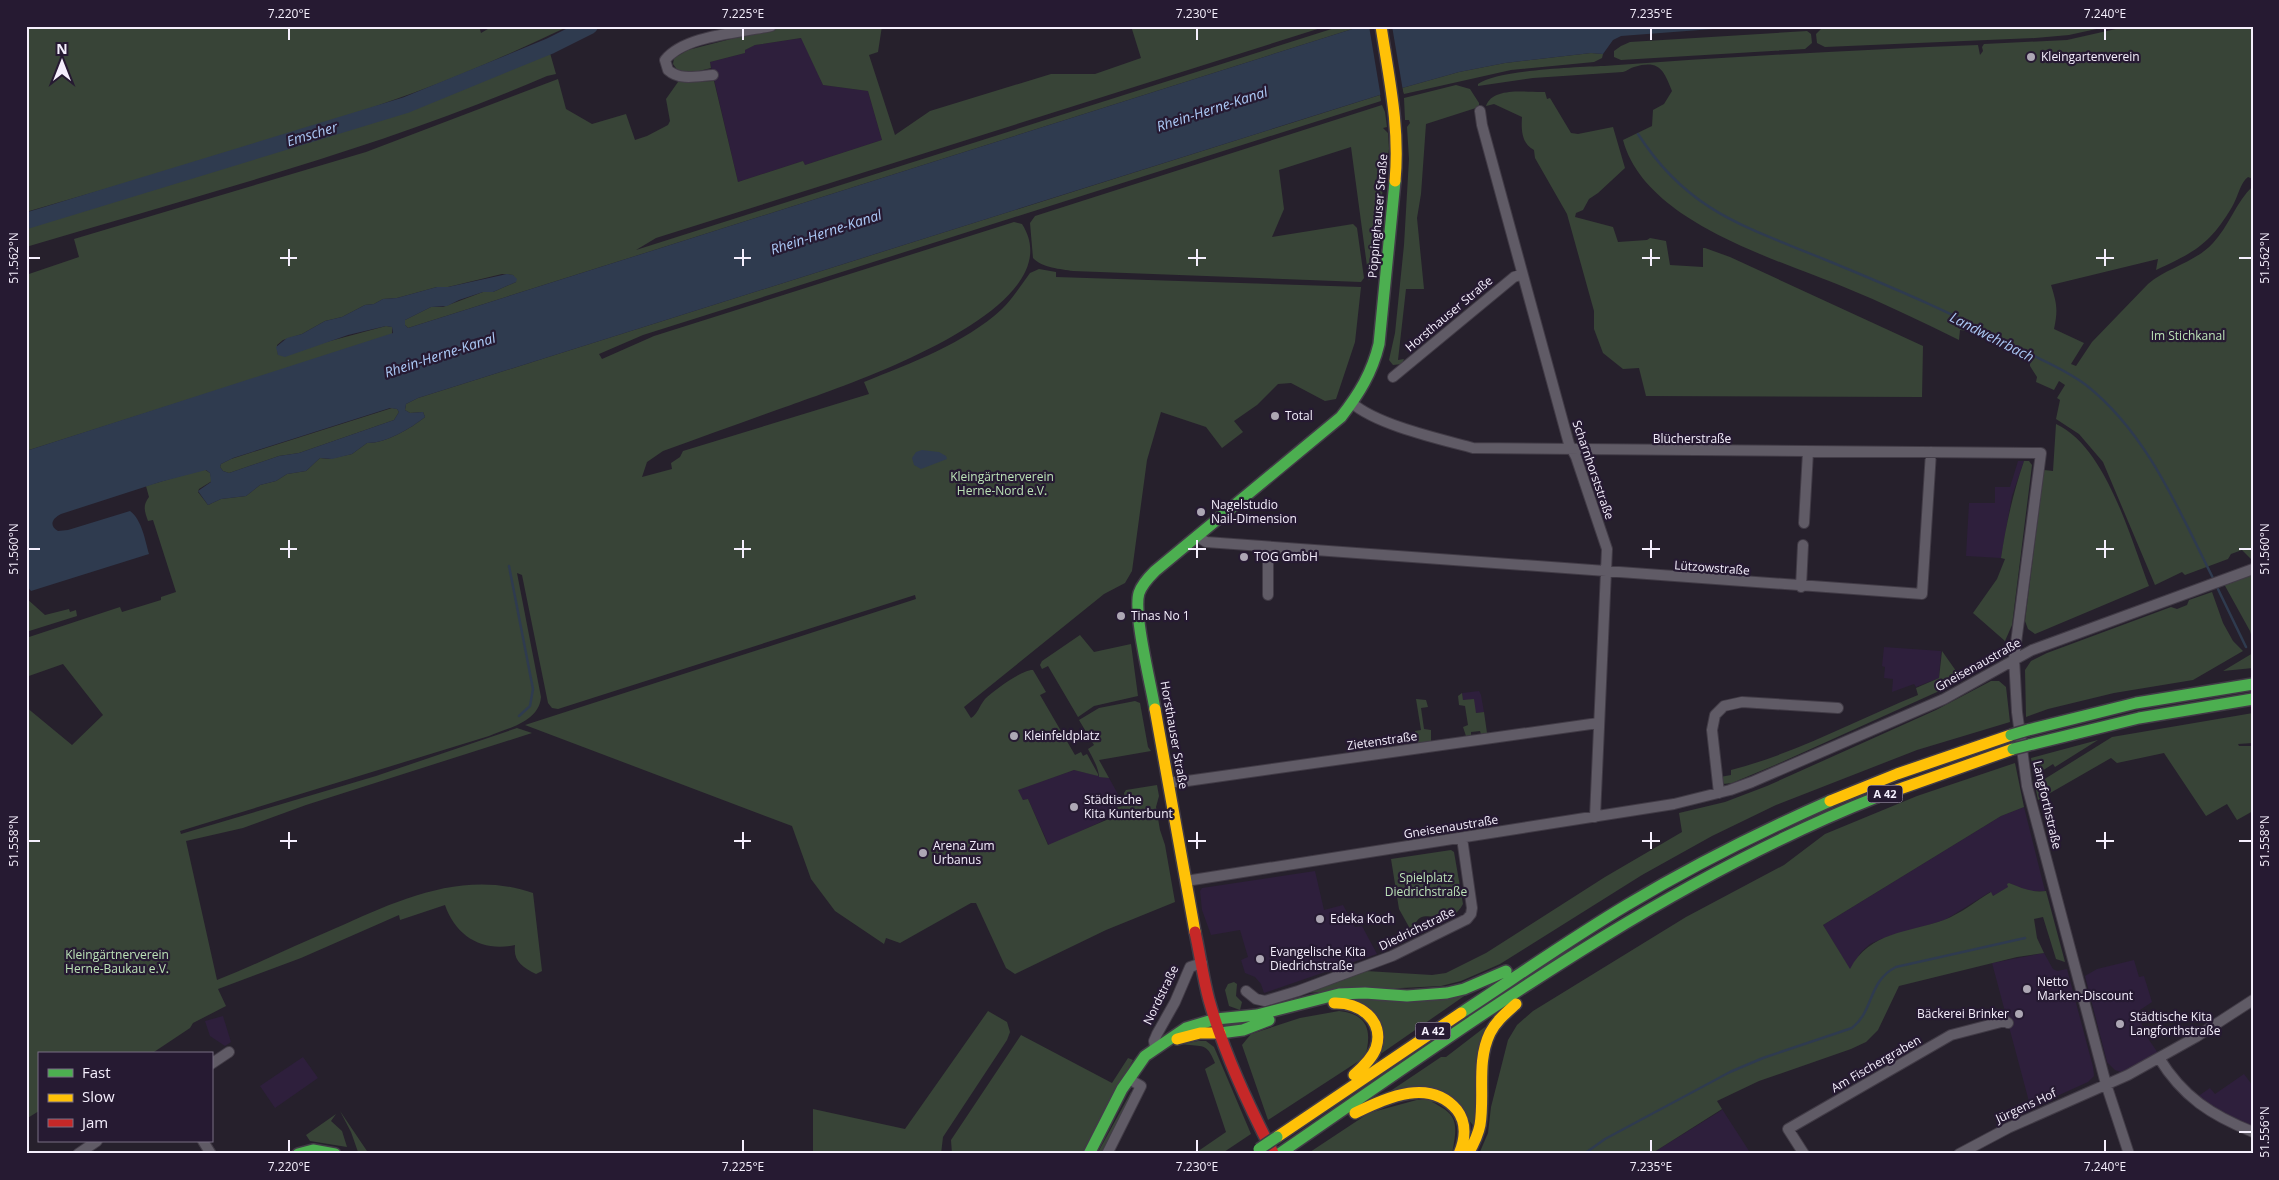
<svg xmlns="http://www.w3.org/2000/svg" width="2279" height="1180" font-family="'Open Sans',sans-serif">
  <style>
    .built { fill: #2e1f3c }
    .green { fill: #384437 }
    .water { fill: #2f3b4f; fill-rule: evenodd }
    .pier { fill: #26202c }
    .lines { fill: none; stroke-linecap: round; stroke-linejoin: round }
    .stream { stroke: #2f3b4f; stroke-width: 2.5 }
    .river { stroke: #2f3b4f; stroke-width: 16 }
    .street-casing { stroke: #413b46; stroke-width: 12 }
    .fast-casing { stroke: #413b46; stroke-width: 14 }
    .slow-casing { stroke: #413b46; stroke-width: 14 }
    .jam-casing { stroke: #413b46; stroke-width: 14 }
    .street { stroke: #605b66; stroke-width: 10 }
    .fast { stroke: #4caf50; stroke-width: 11 }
    .slow { stroke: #ffc107; stroke-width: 11 }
    .jam { stroke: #c62828; stroke-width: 11 }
    .fast-bridge-casing { stroke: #413b46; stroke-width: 14; stroke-linecap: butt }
    .fast-bridge { stroke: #4caf50; stroke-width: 11 }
    .ticks { fill: none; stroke: #f5effd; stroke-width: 2 }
    .poi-dot { fill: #ada7b4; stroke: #261a32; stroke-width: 2 }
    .labels { text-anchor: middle; stroke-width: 4.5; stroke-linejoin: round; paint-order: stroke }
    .shield { fill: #261a32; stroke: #b7afc0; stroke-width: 1 }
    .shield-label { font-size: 11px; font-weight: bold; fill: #f5effd }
    .poi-label { font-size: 12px; fill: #f5effd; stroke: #261a32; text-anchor: start }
    .street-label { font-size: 12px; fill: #f5effd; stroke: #261a32 }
    .park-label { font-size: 12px; fill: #bbe2b6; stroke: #261a32 }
    .water-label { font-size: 14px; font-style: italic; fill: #acc9f6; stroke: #261a32 }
    .neatline { fill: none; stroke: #f5effd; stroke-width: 2 }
    .ticks-label { font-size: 12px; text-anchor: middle; fill: #f5effd }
  </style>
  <rect width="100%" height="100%" fill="#26202c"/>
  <path class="built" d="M802 38 823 85 868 91 882 140 805 165 803 161 738 182 710 62 745 53V50L755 45Z
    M2018 461H2024L2012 496 2001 558 1966 556 1969 503H1995V487H2010Z
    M1884 647 1941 651 1939 678 1916 687 1914 684 1892 692 1893 679 1884 678 1885 667 1882 666Z
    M1479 691 1481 695 1484 712 1476 713 1463 700 1462 693Z
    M1074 770 1109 778 1124 805 1110 808 1111 817 1049 846 1028 799 1023 800 1017 790Z
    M2024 807 2045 891H2028L2009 883V887L1993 896 1990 892 1945 920 1881 939 1870 944 1861 952 1850 970 1823 925 2001 816Z
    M1315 871 1324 910 1343 905 1355 927 1362 926 1377 954 1264 993 1261 984 1255 977 1245 973 1241 960 1248 957 1240 930 1211 935 1202 910 1200 891 1202 888Z
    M2044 953 2053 969 2057 971 2067 969 2093 1067 2094 1076 2088 1082 2057 1096 2053 1090 2050 1091 2053 1098 2031 1109 1992 963Z
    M2134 960 2139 977 2144 976 2152 1002 2137 1012 2147 1037 2158 1053 2121 1072 2115 1070 2107 1062 2085 976 2097 969Z
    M223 1016 231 1042 225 1046 210 1036 205 1021Z
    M303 1057 318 1078 275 1108 260 1086Z
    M2244 1074 2253 1086V1129L2236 1121 2197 1097 2210 1088 2215 1094Z
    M1722 1109 1751 1154H1651L1722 1110Z"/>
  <path class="green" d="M26 26H479L481 33 493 26H569C518 50 466 74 413 93 286 139 155 174 26 212Z
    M782 26H882L878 52 869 55 895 135 930 111 1051 74H1095L1141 58 1131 26H1327L656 238 636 250 1341 26H1362L408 328 405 325V320L431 307H443L483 292H493L516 282 513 275 502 274 448 287H437L397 298 383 299 374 304 365 305 342 317 325 321 302 334 283 340 277 345 278 355 386 326 392 327V335L26 451V275L79 257 74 239 366 152 558 79 566 109 592 124 626 114 635 140 647 136 668 125 670 121 666 99 678 82 714 81 738 182 803 161 805 165 882 140 868 91 823 85 801 38 755 45 745 50V53L710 62 711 68 691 73 678 71 673 64 674 58 688 50Z
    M1855 26H2110L2069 35 2035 38 1825 47 1817 43 1816 34 1821 29Z
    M2129 26H2253V179L2248 177C2240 183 2238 197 2232 207 2210 244 2195 252 2156 270L2158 259 2051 285C2057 304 2058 310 2054 329L2084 343 2071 364 2076 366 2092 342 2148 284C2168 267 2196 262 2213 243 2229 226 2236 202 2253 186V561L2242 550 2231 554 2228 559 2185 575 2182 572 2155 585 2103 462 2079 434 2056 419 2060 400 2057 398 2065 385 2059 381 2054 390 2036 382 2037 377 2030 366V361L1974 332 1960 330 1959 340C1921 321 1883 303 1844 287 1774 258 1645 222 1623 140L1652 126 1653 110 1664 104 1672 91C1664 71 1660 59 1634 67 1630 68 1627 71 1623 72L1533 78 1478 86V84C1496 70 1578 67 1604 66 1728 57 1853 50 1978 45L1980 55 1983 51 1982 47 1984 44 2067 40Z
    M1807 31 1811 34 1812 43 1805 49 1621 60 1614 57V51L1621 46 1630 42Z
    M550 53 556 74 547 76C378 149 202 194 26 247V226L408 110Z
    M1591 53 1603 54 1602 58 1594 62 1511 70 1404 94 1402 88 1459 72 1505 63Z
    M1456 85 1470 89 1479 103V107L1426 124 1421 194 1417 218 1424 289H1406L1398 360 1404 359 1402 364 1393 365 1389 360 1395 333 1404 245 1409 159 1407 127 1410 123 1409 120H1405L1404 98Z
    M1541 92H1545L1547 99 1550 98 1571 133 1578 134 1613 127 1625 168 1598 193 1589 199 1583 210 1576 213 1575 217 1613 227 1618 242 1647 240 1650 238 1666 241 1670 265 1703 267V248H1705L1730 257 1923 346 1922 397 1646 396 1639 368 1623 369 1603 353 1594 329V311L1567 214 1535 158 1534 150C1522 144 1521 131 1522 117L1494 104 1486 106C1492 87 1525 92 1541 92Z
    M1380 95 1381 101 643 335 599 354 602 359 654 336 1014 222 1022 224C1077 310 843 386 791 405 748 420 705 436 663 451L647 462 642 477 672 469 671 463 680 457 683 451 869 394 864 382C911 363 964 344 1002 309 1013 298 1021 285 1030 273L1039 269 1056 272V277L1361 287 1355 342 1336 399 1325 401 1291 383 1278 384 1257 405 1234 421 1243 432 1222 448 1206 427 1161 412 1147 460 1132 571 1125 583 1104 594 964 707 971 718C977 715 980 705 985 699 993 691 1023 669 1033 670L1046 692 1040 695 1075 755 1081 752 1083 756 1087 754 1098 774V776L1074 770 1018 790 1023 800 1028 799 1048 845 1111 818 1110 808 1124 806 1126 803 1124 793 1126 790 1157 785 1159 796 1156 807 1160 830 1165 845 1175 902 1106 930 1015 974 1006 968 976 903H971L900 943 886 938 884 944 835 911 811 879 792 826 525 725 916 599 915 595 558 709 552 708 548 703 522 575 517 573 541 697C539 722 508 728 489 736L180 831 181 834 376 776 517 728 532 733 306 805 243 828 186 841 217 980C257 964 296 945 336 928 398 900 464 869 533 893L542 971 536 974C522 967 513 961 515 945 483 952 456 937 445 905L400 920 399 915 301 958 218 989 226 1006 193 1023 190 1028 151 1054H39V1111L26 1119V707L72 745 103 715 63 664 26 677V638L120 607 122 612 161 600V597L176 592 153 520 148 521C145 512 142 506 149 497L146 486 204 469 210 473 212 481 199 489 198 492 208 505 221 499 246 496 260 485 276 481 287 474 306 471 320 458 329 459 352 454 367 443C386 443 410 429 425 417L423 412 410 413 405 410 406 404 418 398Z
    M1382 105 1385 112 1387 127 1383 128 1388 133 1389 149 1369 281 1351 147 1279 170 1284 209 1272 237 1353 224 1357 228 1364 278 1361 282 1073 271C1061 269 1042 268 1033 258L1030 223 1035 216Z
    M392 408 397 409 399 412 394 420 299 453 279 456 229 473 223 471 220 467 221 464 231 459Z
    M2056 424C2106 447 2130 537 2149 586L2035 634 2028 629 2025 621 2044 470 2053 471Z
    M2024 461H2029L2032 465 2012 625 2005 641 1973 613 1997 579 2005 559 2001 558C2006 525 2013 493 2024 461Z
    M2253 573V642L2250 631 2224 584Z
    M2212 592 2223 623 2233 641 2243 651 2193 680 2114 693 2048 709 2026 717 2025 670 2031 661 2047 653 2171 607 2177 609 2187 605 2189 600Z
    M26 598 45 615 69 609 70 612 76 610 77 616 26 632Z
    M1080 635 1094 652 1131 644 1138 696 1094 706 1078 717 1048 666 1042 669 1040 665 1042 661Z
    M1942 651 1961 678 1937 692 1775 765 1732 783 1723 784 1720 777 1731 775V770C1797 753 1856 720 1918 695L1916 688 1939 678Z
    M2253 653V668L2223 671Z
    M1991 681H1999L2006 687 2010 722 1917 750 1776 805 1712 836 1642 875 1500 964 1461 981 1441 986 1303 993 1366 971 1432 975 1446 973 1486 953 1605 877 1682 832 1679 813 1725 802 1767 786 1936 710Z
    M1462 693 1463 700 1474 699 1476 713 1484 712 1487 733 1481 734 1480 731 1471 732V735L1466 736 1463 727 1468 725 1465 706 1459 705 1458 696Z
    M1416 699 1426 700 1428 707 1421 708 1424 729 1431 730V741L1418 743 1415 731 1421 730Z
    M1135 701 1140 703 1148 747 1151 751 1099 760 1109 778 1099 777C1099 768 1091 755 1088 749L1094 745 1079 720 1099 708Z
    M2253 713V743L2238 744 2239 746H2253V811L2237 820 2227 804 2206 816 2164 753 2117 763 2111 758 2038 800 2035 785 2112 737Z
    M2098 740 2055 767 2053 764 2034 776 2031 758Z
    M2015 763 2024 807 2001 816 1823 925 1850 969C1870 931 1908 933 1944 920 1960 914 1976 901 1991 892L1993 896 2008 887 2007 884 2009 883C2022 888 2032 893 2046 891L2065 962 2056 959 2043 917 2034 919 2037 938 2044 953 2017 957 1899 986 1878 1030 1866 1042 1851 1049 1759 1081 1717 1101 1722 1109 1651 1154H1479L1488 1133 1491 1107 1508 1040 1517 1025 1533 1011 1686 917 1784 865 1825 834 1917 796Z
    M1451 850 1454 852 1463 904C1448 932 1424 904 1415 924 1414 928 1414 933 1414 936L1399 909 1391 859Z
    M1234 982 1237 984 1236 996 1242 1002 1240 1010 1229 1006 1225 990 1228 984Z
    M1470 992 1382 1053 1355 997Z
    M988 1011 1007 1022 1010 1032 1007 1040 943 1137 941 1154H813V1109L905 1129Z
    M1339 1011C1369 1014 1372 1032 1365 1057L1268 1120 1242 1045 1251 1034 1300 1018Z
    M1485 1027 1476 1129 1459 1108 1389 1092 1441 1057H1446Z
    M1021 1035 1112 1083 1128 1058 1133 1060 1083 1154H952L951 1140Z
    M1198 1041H1206L1214 1047 1251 1134 1221 1154H1194L1226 1132 1205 1069 1215 1063C1206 1041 1203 1048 1183 1044Z
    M1131 1092 1133 1094 1104 1154H1097Z
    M1424 1098C1457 1114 1459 1118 1452 1154H1307L1369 1113Z
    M340 1111 369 1154 361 1151 360 1153 358 1152 351 1132Z
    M336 1114 331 1121 342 1131 347 1147 310 1141 306 1135Z"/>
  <path class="water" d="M1362 26H1752L1621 36 1613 40 1603 54 1591 53 1505 63 1459 72 1402 88 418 398 406 404 405 410 410 413 423 412 425 417C410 429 386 443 367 443L352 454 332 459 320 458 306 471 287 474 276 481 260 485 246 496 221 499 208 505 198 491 211 482 210 473 206 470 160 482 61 514C53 518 48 525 58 531L68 530 130 511C142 520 145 540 149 554L31 591 26 585V451L393 333 392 327 386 326 348 335 285 357 278 355 276 347 287 338 302 334 325 321 342 317 365 305 374 304 383 299 397 298 437 287H448L507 274 513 275 517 279 516 282 493 292H483L459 300 447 306 431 307 405 320V325L408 328ZM390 408 397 409 399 412 394 420 299 453 279 456 229 473 223 471 220 467 221 464 233 458Z
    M922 450 939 452 946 456 947 459 921 469 914 465 912 458 916 452Z"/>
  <path class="pier" d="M1369 26H1392L1403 91 1381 98Z"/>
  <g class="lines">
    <path class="stream" d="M1638 134C1688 212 1746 227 1826 260 1894 288 1962 317 2026 352 2046 362 2068 371 2086 385 2148 434 2179 511 2214 580
      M509 566 533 689 530 706 519 716
      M2216 585 2246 647
      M1584 1154 1605 1139 1730 1072 1763 1058 1852 1028C1874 1011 1868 981 1896 967L2025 938"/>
    <path class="river" d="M26 221 406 105 550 46 590 26"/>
    <defs>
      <path id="street" d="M713 75C698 76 680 81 668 70L665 60C685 35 740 33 771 26
        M1480 111 1482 125 1569 444 1576 457 1607 549 1595 817
        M1393 377 1514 277 1522 274
        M1352 403C1377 425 1440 439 1473 448L2041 453 2014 658 2017 712 2027 786 2106 1084 2129 1154
        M1804 523 1808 452
        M1197 536 1206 542 1922 594 1931 452
        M1801 587 1803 545
        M1268 595V547
        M1169 782H1180L1598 723
        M1719 793 1712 730 1715 715 1724 706 1742 702 1838 708
        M1186 881 1674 804 1730 790 1752 782 1944 699 2032 650 2253 569
        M1246 991 1256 999 1265 1001 1298 991 1392 956 1467 919 1471 914 1472 908 1462 838
        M1155 1047 1154 1041 1157 1034 1175 1002 1190 967 1202 963
        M2159 1058C2183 1097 2211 1115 2253 1132
        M211 1064 229 1052
        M203 1141 211 1154
        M78 1154 97 1141
        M1107 1154 1141 1086 1129 1079
        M1804 1154 1788 1129 1951 1035 2005 1021 2008 1023
        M1959 1154 2008 1128 2128 1075 2196 1037 2253 1000"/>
      <path id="fast" d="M1155 709C1151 685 1133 613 1139 593 1142 584 1149 577 1155 571L1341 417C1359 394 1372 373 1379 344L1395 181
        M2028 730 2136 703 2253 684
        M2029 745 2139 718 2253 699
        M1461 1013C1516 977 1570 939 1627 905 1692 866 1760 832 1830 801
        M1216 1019 1257 1015 1339 994 1365 993 1407 996 1447 993 1464 989 1506 971
        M1220 1033 1243 1030 1269 1020
        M298 1154 313 1150 335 1154
        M1089 1154 1122 1089 1145 1056 1186 1028 1216 1019
        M1279 1154C1470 1023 1660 883 1877 797"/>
      <path id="slow" d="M1381 26C1389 79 1400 127 1395 181
        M1155 709 1195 932
        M1877 797 2013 749
        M1830 801 1897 774 2011 735
        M1334 1003C1359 1002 1385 1020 1376 1048 1372 1059 1362 1068 1354 1075
        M1177 1039 1200 1033H1220
        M1355 1113C1387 1098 1429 1077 1457 1110 1467 1123 1465 1140 1459 1154
        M1277 1137 1461 1013
        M1468 1154C1473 1145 1478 1136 1480 1125 1485 1095 1476 1062 1490 1033 1496 1021 1506 1013 1516 1004"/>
      <path id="jam" d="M1195 932C1200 954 1203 978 1209 1000 1224 1053 1248 1104 1273 1153"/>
    </defs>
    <use href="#street" class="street-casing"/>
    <use href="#fast" class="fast-casing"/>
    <use href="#slow" class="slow-casing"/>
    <use href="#jam" class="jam-casing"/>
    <use href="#street" class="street"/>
    <use href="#fast" class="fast"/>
    <use href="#slow" class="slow"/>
    <use href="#jam" class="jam"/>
    <defs>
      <path id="fast-bridge" d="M2011 735 2028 730
        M2013 749 2029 745
        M1259 1149 1277 1137"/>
    </defs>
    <use href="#fast-bridge" class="fast-bridge-casing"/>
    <use href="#fast-bridge" class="fast-bridge"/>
  </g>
  <path class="ticks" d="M289 28V40M743 28V40M1197 28V40M1651 28V40M2105 28V40M289 249V266M743 249V266M1197 249V266M1651 249V266M2105 249V266M28 258H40M280 258H297M734 258H751M1188 258H1206M1642 258H1660M2096 258H2114M2239 258H2252M289 540V558M743 540V558M1197 540V558M1651 540V558M2105 540V558M28 549H40M280 549H297M734 549H751M1188 549H1206M1642 549H1660M2096 549H2114M2239 549H2252M289 832V849M743 832V849M1197 832V849M1651 832V849M2105 832V849M28 841H40M280 841H297M734 841H751M1188 841H1206M1642 841H1660M2096 841H2114M2239 841H2252M2239 1132H2252M289 1140V1152M743 1140V1152M1197 1140V1152M1651 1140V1152M2105 1140V1152"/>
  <g class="poi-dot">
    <circle cx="2031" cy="57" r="5"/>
    <circle cx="1275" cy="416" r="5"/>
    <circle cx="1201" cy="512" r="5"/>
    <circle cx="1244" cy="557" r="5"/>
    <circle cx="1121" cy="616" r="5"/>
    <circle cx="1014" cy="736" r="5"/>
    <circle cx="1074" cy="807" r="5"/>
    <circle cx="923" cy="853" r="5"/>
    <circle cx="1320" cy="919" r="5"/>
    <circle cx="1260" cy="959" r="5"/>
    <circle cx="2027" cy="989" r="5"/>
    <circle cx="2019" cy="1014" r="5"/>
    <circle cx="2120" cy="1024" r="5"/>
  </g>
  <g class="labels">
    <g class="shield">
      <rect x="1867.5" y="785.5" width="35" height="17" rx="4"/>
      <rect x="1415.5" y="1022.5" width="35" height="17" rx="4"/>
    </g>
    <g class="shield-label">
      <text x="1885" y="798">A 42</text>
      <text x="1433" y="1035">A 42</text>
    </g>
    <g class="poi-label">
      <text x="2041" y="61">Kleingartenverein</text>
      <text x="1285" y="420">Total</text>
      <text x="1211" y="509">Nagelstudio<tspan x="1211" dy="14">Nail-Dimension</tspan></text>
      <text x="1254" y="561">TOG GmbH</text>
      <text x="1131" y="620">Tinas No 1</text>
      <text x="1024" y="740">Kleinfeldplatz</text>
      <text x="1084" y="804">Städtische<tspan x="1084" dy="14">Kita Kunterbunt</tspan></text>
      <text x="933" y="850">Arena Zum<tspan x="933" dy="14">Urbanus</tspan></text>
      <text x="1330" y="923">Edeka Koch</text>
      <text x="1270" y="956">Evangelische Kita<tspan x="1270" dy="14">Diedrichstraße</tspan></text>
      <text x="2037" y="986">Netto<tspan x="2037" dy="14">Marken-Discount</tspan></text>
      <text x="2009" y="1018" text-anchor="end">Bäckerei Brinker</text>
      <text x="2130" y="1021">Städtische Kita<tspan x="2130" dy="14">Langforthstraße</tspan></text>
    </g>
    <g class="street-label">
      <text transform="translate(1378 216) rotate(-85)" y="4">Pöppinghauser Straße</text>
      <text transform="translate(1449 314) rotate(-40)" y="4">Horsthauser Straße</text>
      <text x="1692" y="443">Blücherstraße</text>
      <text transform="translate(1593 470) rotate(71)" y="4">Scharnhorststraße</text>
      <text transform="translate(1712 568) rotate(4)" y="4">Lützowstraße</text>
      <text transform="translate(1978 665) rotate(-29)" y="4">Gneisenaustraße</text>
      <text transform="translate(1174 735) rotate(80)" y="4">Horsthauser Straße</text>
      <text transform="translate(1382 741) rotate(-8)" y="4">Zietenstraße</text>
      <text transform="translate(2047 805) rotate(77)" y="4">Langforthstraße</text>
      <text transform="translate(1451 827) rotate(-9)" y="4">Gneisenaustraße</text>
      <text transform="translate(1417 929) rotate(-26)" y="4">Diedrichstraße</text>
      <text transform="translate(1161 995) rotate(-64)" y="4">Nordstraße</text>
      <text transform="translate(1876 1064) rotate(-30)" y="4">Am Fischergraben</text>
      <text transform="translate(2026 1106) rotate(-25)" y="4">Jürgens Hof</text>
    </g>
    <g class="park-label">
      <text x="2188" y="340">Im Stichkanal</text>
      <text x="1002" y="481">Kleingärtnerverein<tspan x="1002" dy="14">Herne-Nord e.V.</tspan></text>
      <text x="1426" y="882">Spielplatz<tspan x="1426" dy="14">Diedrichstraße</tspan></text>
      <text x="117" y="959">Kleingärtnerverein<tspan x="117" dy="14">Herne-Baukau e.V.</tspan></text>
    </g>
    <g class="water-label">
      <text transform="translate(1212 109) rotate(-18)" y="5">Rhein-Herne-Kanal</text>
      <text transform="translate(312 134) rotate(-17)" y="5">Emscher</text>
      <text transform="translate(826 232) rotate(-18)" y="5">Rhein-Herne-Kanal</text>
      <text transform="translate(1992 337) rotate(27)" y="5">Landwehrbach</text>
      <text transform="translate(440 355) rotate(-18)" y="5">Rhein-Herne-Kanal</text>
    </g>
  </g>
  <rect width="2279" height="1180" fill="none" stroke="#261a32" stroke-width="55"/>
  <rect x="38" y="1052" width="175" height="90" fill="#261a32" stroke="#796f83"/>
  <rect x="48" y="1069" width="25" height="8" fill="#4caf50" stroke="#796f83"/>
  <text x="82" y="1078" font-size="15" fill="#f5effd">Fast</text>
  <rect x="48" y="1094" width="25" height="8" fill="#ffc107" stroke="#796f83"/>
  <text x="82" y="1102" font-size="15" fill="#f5effd">Slow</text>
  <rect x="48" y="1119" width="25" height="8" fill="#c62828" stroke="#796f83"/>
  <text x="82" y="1128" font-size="15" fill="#f5effd">Jam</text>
  <g transform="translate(62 62)" stroke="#261a32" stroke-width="4" paint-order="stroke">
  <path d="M0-4L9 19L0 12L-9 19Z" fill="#f5effd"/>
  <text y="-8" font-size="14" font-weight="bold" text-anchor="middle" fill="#f5effd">N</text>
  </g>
  <rect x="28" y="28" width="2224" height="1124" class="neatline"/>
  <g class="ticks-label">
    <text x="289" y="18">7.220°E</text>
    <text x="743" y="18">7.225°E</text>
    <text x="1197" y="18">7.230°E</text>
    <text x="1651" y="18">7.235°E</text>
    <text x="2105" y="18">7.240°E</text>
    <text transform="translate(14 258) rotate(-90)" y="4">51.562°N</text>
    <text transform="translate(2265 258) rotate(-90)" y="4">51.562°N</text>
    <text transform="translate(14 549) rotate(-90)" y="4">51.560°N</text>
    <text transform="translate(2265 549) rotate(-90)" y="4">51.560°N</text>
    <text transform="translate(14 841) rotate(-90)" y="4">51.558°N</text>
    <text transform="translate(2265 841) rotate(-90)" y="4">51.558°N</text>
    <text transform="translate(2265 1132) rotate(-90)" y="4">51.556°N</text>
    <text x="289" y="1171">7.220°E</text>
    <text x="743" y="1171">7.225°E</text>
    <text x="1197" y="1171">7.230°E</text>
    <text x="1651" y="1171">7.235°E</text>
    <text x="2105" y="1171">7.240°E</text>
  </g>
</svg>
